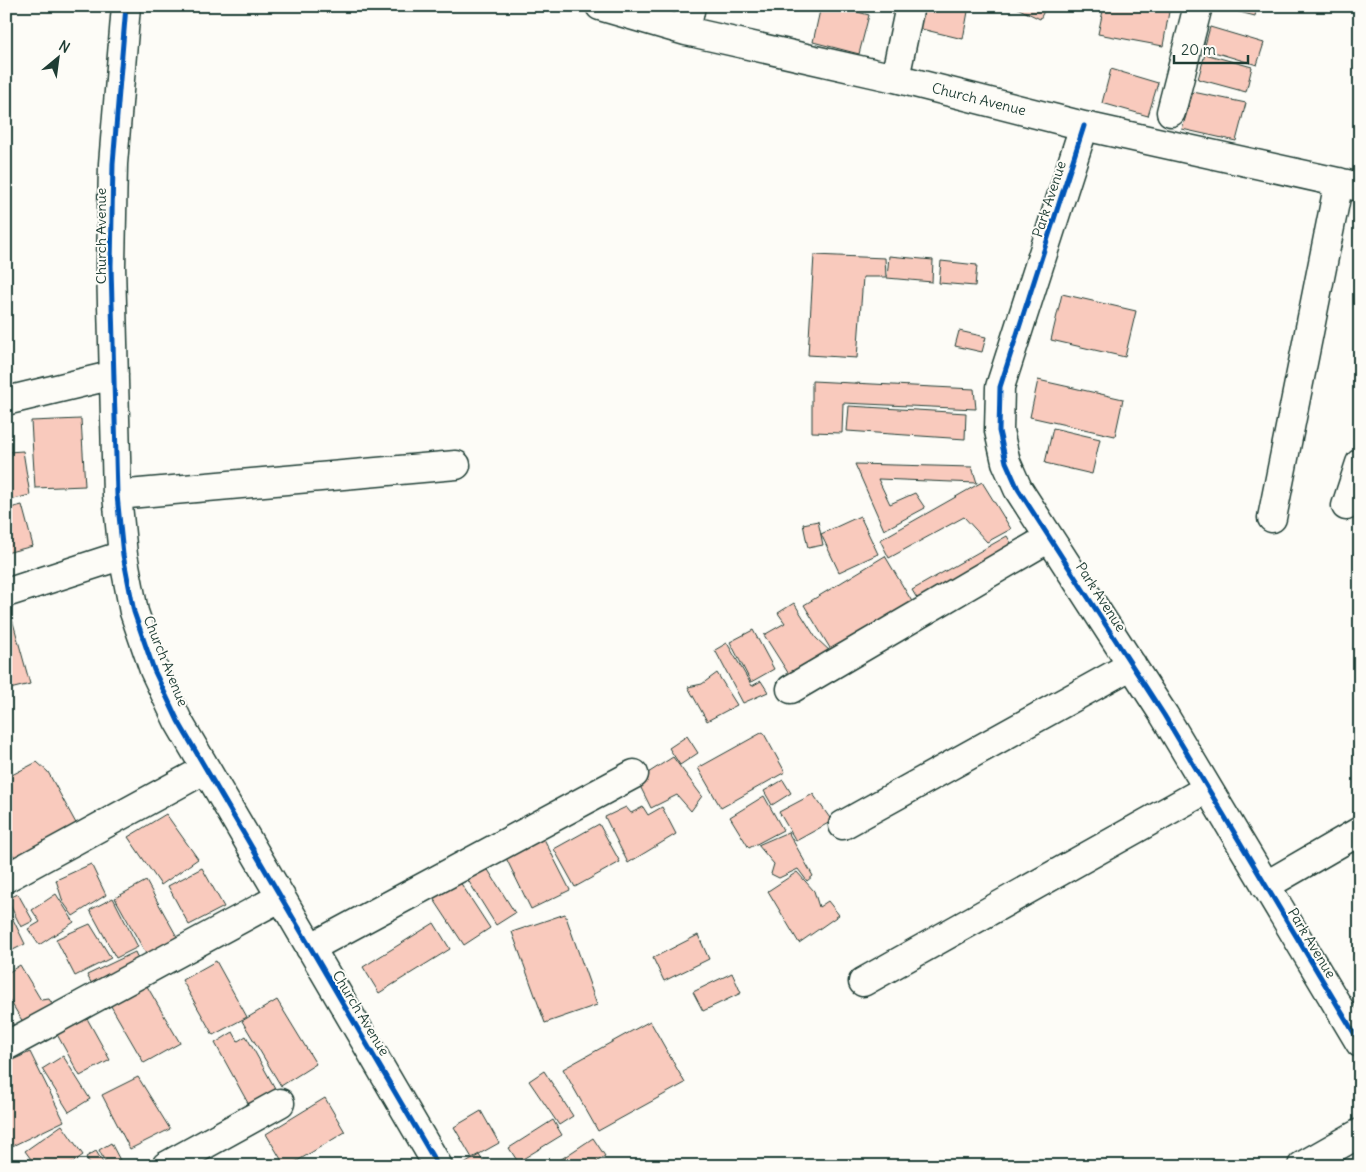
<svg xmlns="http://www.w3.org/2000/svg" width="1366" height="1172" font-family="Delius,sans-serif">
  <style>
    .building { fill: #f9cabd; stroke: #1f3d34 }
    .lines { fill: none; stroke-linecap: round; stroke-linejoin: round }
    .minor-casing { stroke: #1f3d34; stroke-width: 31 }
    .minor { stroke: #fdfcf7; stroke-width: 28 }
    .cycleway-casing { stroke: #fdfcf7; stroke-width: 8 }
    .cycleway { stroke: #0057b8; stroke-width: 5 }
    .labels { text-anchor: middle; stroke-width: 4; stroke-linejoin: round; paint-order: stroke }
    .street-label { font-size: 14px; fill: #1f3d34; stroke: #fdfcf7 }
  </style>
  <rect width="100%" height="100%" fill="#fdfcf7"/>
  <filter id="ink" filterUnits="userSpaceOnUse"><feTurbulence type="fractalNoise" baseFrequency=".02" numOctaves="2"/><feDisplacementMap in="SourceGraphic" scale="10" xChannelSelector="R" yChannelSelector="G"/><feConvolveMatrix kernelMatrix="1 2 1 2 8 2 1 2 1" color-interpolation-filters="sRGB"/></filter>
  <g filter="url(#ink)">
    <path class="building" d="M821 6H835L869 15 859 54 813 42Z
      M914 6H969L963 39 909 26Z
      M1013 6H1061L1060 11 1046 7 1040 19Z
      M1104 6H1170L1163 46 1098 34Z
      M1216 6H1257L1255 16Z
      M1210 27 1264 43 1257 65 1204 49Z
      M1205 54 1252 67 1246 92 1198 79Z
      M1111 69 1158 83 1148 116 1102 103Z
      M1193 92 1246 103 1236 141 1182 129Z
      M814 255 885 258 886 277H863L857 358 808 355Z
      M889 256 933 260 932 282 887 278Z
      M941 261 977 265 975 286 939 283Z
      M1062 294 1136 311 1125 357 1051 340Z
      M959 331 986 337 982 352 955 346Z
      M1038 380 1123 399 1115 436 1030 417Z
      M812 381 974 389 976 409 843 403 842 433 812 432Z
      M849 406 966 413 965 439 847 431Z
      M81 419 85 486 35 488 31 421Z
      M1053 428 1100 439 1092 474 1045 463Z
      M6 440 8 452 23 451 30 495 6 501Z
      M855 464 972 467 977 483 878 479 890 504 915 493 925 508 884 530Z
      M982 482 1011 529 987 542 964 517 889 558 880 540Z
      M22 505 33 546 6 553V509Z
      M860 516 878 554 839 572 821 534Z
      M818 521 823 545 808 548 803 524Z
      M1007 536 1015 550 921 605 912 590Z
      M885 556 917 610 836 658 804 605Z
      M794 603 816 638 832 653 792 679 764 635 785 623 778 613Z
      M9 608 30 684 6 690V609Z
      M753 630 774 669 751 682 730 642Z
      M727 643 752 686 761 681 768 692 743 703 715 650Z
      M717 673 737 705 707 721 688 687 702 684Z
      M763 732 785 772 721 808 698 768Z
      M687 736 698 753 680 765 669 748Z
      M673 757 702 796 691 811 677 795 651 808 637 780Z
      M37 762 48 772 78 827 16 860 6 842V778Z
      M783 780 791 793 772 805 764 791Z
      M813 794 832 821 796 841 779 812Z
      M764 796 783 830 749 848 730 817Z
      M626 807 631 813 643 807 648 815 662 807 676 834 628 863 605 817Z
      M166 814 198 859 161 885 128 837Z
      M599 824 620 862 575 887 554 849Z
      M788 832 813 876 807 881 798 869 779 878 771 874 774 864 758 845Z
      M543 837 570 890 531 909 505 856Z
      M91 864 106 895 73 916 63 902 56 880Z
      M485 865 515 913 496 925 466 877Z
      M202 868 224 907 189 925 168 886Z
      M797 872 814 891 819 907 828 901 839 915 799 943 768 891Z
      M146 881 181 944 150 961 115 898Z
      M460 882 490 928 464 945 433 898Z
      M18 894 33 921 21 927 7 899Z
      M56 894 74 922 39 945 28 929 40 922 32 910Z
      M113 898 138 947 116 958 90 910Z
      M6 905 25 944 9 952 6 946Z
      M565 914 597 1005 545 1023 512 932Z
      M434 923 450 949 379 993 363 967Z
      M90 924 111 958 75 976 56 939Z
      M698 935 709 959 664 981 653 958Z
      M135 952 142 968 95 990 87 975Z
      M216 961 247 1017 213 1035 182 980Z
      M20 965 41 1000 49 999 59 1014 29 1032 6 994V974Z
      M732 973 741 993 703 1011 693 992Z
      M144 981 180 1043 144 1063 108 1001Z
      M277 1000 316 1064 281 1086 242 1021Z
      M6 1012 18 1032 6 1039Z
      M84 1013 110 1060 80 1076 54 1029Z
      M650 1021 685 1083 598 1131 563 1069Z
      M233 1032 238 1041 246 1036 276 1090 249 1105 215 1043Z
      M30 1052 64 1121 6 1149V1063Z
      M63 1056 90 1099 69 1112 42 1069Z
      M544 1071 573 1116 559 1125 529 1081Z
      M138 1077 170 1129 130 1149 102 1095Z
      M325 1098 345 1132 289 1166H285L266 1134Z
      M481 1111 499 1143 472 1158 454 1127Z
      M553 1120 562 1135 518 1162 509 1148Z
      M62 1125 83 1155 68 1166H36L25 1151Z
      M593 1138 605 1156 591 1166H563L560 1160Z
      M111 1143 123 1166H107L99 1150Z
      M96 1151 105 1166H91L86 1157Z
      M479 1155 486 1166H461Z"/>
    <g class="lines">
      <defs>
        <path id="minor" d="M126 6 113 164 111 266 117 495 123 555 134 612 154 670 178 721 438 1166
          M600 6 686 31 895 78 1084 126 1360 187
          M686 31 691 6
          M895 78 910 6
          M1171 112 1198 6
          M1084 126 1000 387 999 431 1006 462 1018 489 1164 715 1360 1043
          M6 401 114 375
          M117 495 456 465
          M1346 506 1360 463
          M1272 518 1339 182
          M6 593 123 555
          M791 689 1049 538
          M843 825 1132 665
          M6 878 206 769
          M1265 886 1360 831
          M310 948 634 774
          M863 982 1207 789
          M6 1046 281 897
          M166 1166 280 1103
          M1302 1166 1360 1133"/>
      </defs>
      <use href="#minor" class="minor-casing"/>
      <use href="#minor" class="minor"/>
      <defs>
        <path id="cycleway" d="M126 6 113 164 111 266 117 495 123 555 134 612 154 670 178 721 438 1166
          M1084 126 1000 387 999 431 1006 462 1018 489 1164 715 1360 1043"/>
      </defs>
      <use href="#cycleway" class="cycleway-casing"/>
      <use href="#cycleway" class="cycleway"/>
    </g>
  </g>
  <g class="labels">
    <g class="street-label">
      <text transform="translate(979 99) rotate(14)" y="5">Church Avenue</text>
      <text transform="translate(1049 199) rotate(-72)" y="5">Park Avenue</text>
      <text transform="translate(101 236) rotate(-90)" y="5">Church Avenue</text>
      <text transform="translate(1101 597) rotate(57)" y="5">Park Avenue</text>
      <text transform="translate(166 661) rotate(68)" y="5">Church Avenue</text>
      <text transform="translate(1312 943) rotate(59)" y="5">Park Avenue</text>
      <text transform="translate(361 1013) rotate(59)" y="5">Church Avenue</text>
    </g>
  </g>
  <rect width="1366" height="1172" fill="none" stroke="#fdfcf7" stroke-width="25"/>
  <rect x="12" y="12" width="1341" height="1147" fill="none" stroke="#1f3d34" stroke-width="2" filter="url(#ink)"/>
  <g transform="translate(58 58) rotate(29)" stroke="#fdfcf7" stroke-width="4" paint-order="stroke">
  <path d="M0-4L9 19L0 12L-9 19Z" fill="#1f3d34"/>
  <text y="-8" font-size="14" font-weight="bold" text-anchor="middle" fill="#1f3d34">N</text>
  </g>
  <path d="M1174 55v8h74v-8" fill="none" stroke="#1f3d34" stroke-width="2.5"/>
  <text x="1181" y="55" font-size="15" fill="#1f3d34" stroke="#fdfcf7" stroke-width="4" paint-order="stroke">20 m</text>
</svg>
